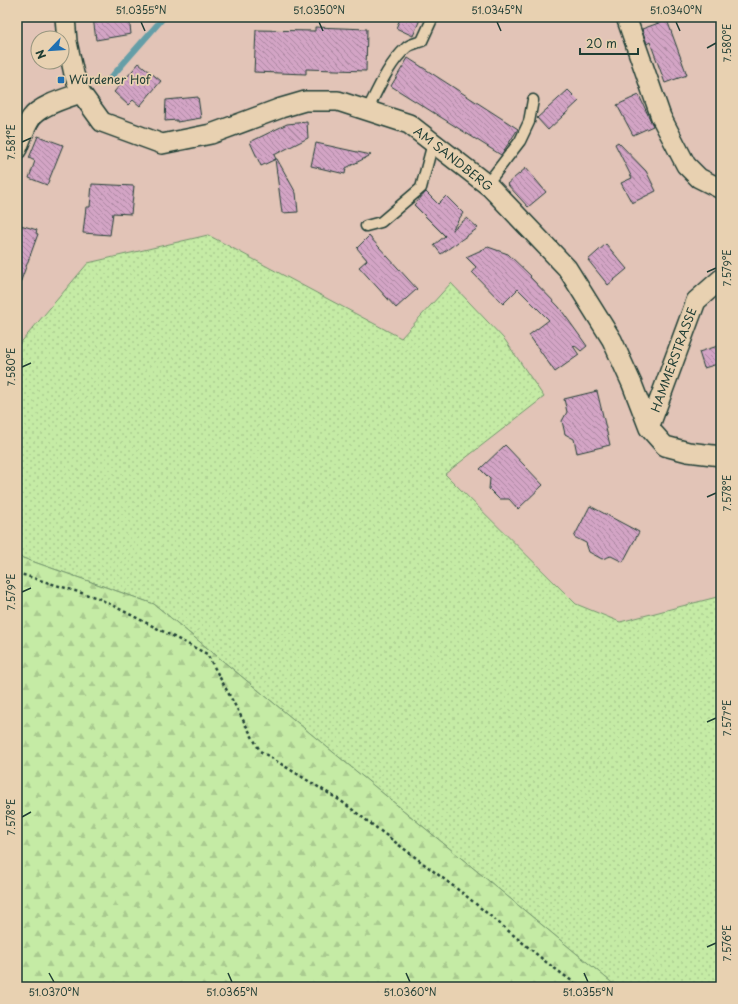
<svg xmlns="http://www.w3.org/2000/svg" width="738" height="1004" font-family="'Playpen Sans',sans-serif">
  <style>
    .green { fill: url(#green-dots); stroke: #72946c }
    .forest { fill: url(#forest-firs); stroke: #72946c }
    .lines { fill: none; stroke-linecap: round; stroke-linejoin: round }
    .stream { stroke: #659ea7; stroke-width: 6 }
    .building { fill: url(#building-back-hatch); stroke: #1f3d34 }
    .service-casing { stroke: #1f3d34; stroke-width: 13 }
    .minor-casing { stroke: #1f3d34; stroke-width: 22 }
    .path { stroke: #1f3d34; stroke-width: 2.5; stroke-dasharray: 3 3; stroke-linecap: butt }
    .service { stroke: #e8d1b1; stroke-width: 10 }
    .minor { stroke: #e8d1b1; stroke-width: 19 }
    .ticks { fill: none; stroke: #1f3d34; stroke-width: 1.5 }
    .poi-dot { fill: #1f6fb2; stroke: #e8d1b1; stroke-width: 1.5 }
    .labels { text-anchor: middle; stroke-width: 3.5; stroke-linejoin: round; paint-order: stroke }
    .poi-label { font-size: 12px; fill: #1f3d34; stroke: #e8d1b1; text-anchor: start }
    .street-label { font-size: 12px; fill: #1f3d34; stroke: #e8d1b1 }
    .neatline { fill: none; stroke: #1f3d34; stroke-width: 1.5 }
    .ticks-label { font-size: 10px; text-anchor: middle; fill: #1f3d34 }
  </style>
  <defs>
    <pattern id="green-dots" width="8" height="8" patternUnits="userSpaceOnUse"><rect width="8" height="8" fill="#c5eba5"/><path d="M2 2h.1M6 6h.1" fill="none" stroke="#a9ca8f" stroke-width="1.8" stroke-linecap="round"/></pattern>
    <pattern id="forest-firs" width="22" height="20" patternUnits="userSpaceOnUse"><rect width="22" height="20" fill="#c5eba5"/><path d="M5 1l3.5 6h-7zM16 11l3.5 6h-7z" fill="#a9ca8f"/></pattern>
    <pattern id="building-back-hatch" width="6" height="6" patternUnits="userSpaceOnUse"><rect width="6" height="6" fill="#d3a4c5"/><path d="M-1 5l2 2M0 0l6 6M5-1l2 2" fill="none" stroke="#ab87a1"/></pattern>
  </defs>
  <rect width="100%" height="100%" fill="#e2c4b7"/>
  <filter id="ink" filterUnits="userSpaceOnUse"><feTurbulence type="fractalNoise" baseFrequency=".025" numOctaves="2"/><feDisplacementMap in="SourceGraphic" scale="8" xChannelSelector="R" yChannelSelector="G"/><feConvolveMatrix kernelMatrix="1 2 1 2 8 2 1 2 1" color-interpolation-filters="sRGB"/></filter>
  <g filter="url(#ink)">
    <path class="green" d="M208 235 401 338 451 283 505 340 544 397 445 474 576 604 620 622 721 596V987H617L154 604 17 556V347L88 263Z"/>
    <path class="forest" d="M17 556 154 604 617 987H17Z"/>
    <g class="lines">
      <path class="stream" d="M107 82 164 17"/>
    </g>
    <path class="building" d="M93 17H129L131 34 96 40Z
      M401 17H421L413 36 396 28Z
      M667 20 687 75 665 83 650 42 647 44 642 29Z
      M315 27 367 29 366 71 306 69V74L254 72 256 30 315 31Z
      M408 58 518 129 501 155 391 86Z
      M139 63 161 81 140 106 133 100 128 105 114 92Z
      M568 90 579 101 548 130 537 118Z
      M639 95 653 126 633 135 617 105Z
      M198 97 201 118 177 122V120L165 121 166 100Z
      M307 122 308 138 274 155 276 159 261 166 250 142 287 124Z
      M38 136 63 145 47 185 29 178 35 161 29 158Z
      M618 142 646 171 656 191 632 203 621 183 632 178 615 144Z
      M316 143 371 155 346 168 345 174 311 166Z
      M275 159H277L296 193 298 212 282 213Z
      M526 168 546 192 528 207 507 184Z
      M92 184 134 186 131 214 113 213 110 235 83 233 86 207H90Z
      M426 192 438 204 446 196 463 213 452 230 467 218 478 228 441 254 434 245 445 236 414 205Z
      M17 224 37 230 36 233 38 234 19 286 17 285Z
      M369 236 417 289 396 308 359 267 367 260 357 248Z
      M606 244 627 269 608 285 588 260Z
      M488 247 508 254 531 276 530 277 559 307 587 346 581 351 574 345 573 346 579 355 555 372 529 335 549 320 518 289 503 304 472 272 476 267 466 257Z
      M721 345V363L704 368 699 352Z
      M597 391 610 445 577 453 574 439 565 434 562 421 567 412 564 399Z
      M505 445 543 485 518 509 509 499H499L489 489 490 479 480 469Z
      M590 506 639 532 623 562 611 556 602 559 589 552 586 543 574 537Z"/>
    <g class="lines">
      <defs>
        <path id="service" d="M367 111C378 89 389 63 407 47 411 44 417 43 422 41L433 17
          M487 184 520 141 529 122 533 100
          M366 226 381 222 421 188 433 143"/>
        <path id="minor" d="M65 17 67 42 74 74 81 93 102 122 162 144 211 134 281 108 305 101H338L409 124 490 187 567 268 612 340 632 384 649 428 665 446 688 452 721 456
          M626 17 661 117 686 165 699 178 721 189
          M17 149C21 139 25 127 31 118 40 105 67 98 81 93
          M649 428 696 301 721 279"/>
      </defs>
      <use href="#service" class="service-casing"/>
      <use href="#minor" class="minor-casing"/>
      <path class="path" d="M17 573 98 598 207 654 260 751 341 801 465 895 546 962 580 987"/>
      <use href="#service" class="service"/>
      <use href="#minor" class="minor"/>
    </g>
  </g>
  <path class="ticks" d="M141 22 145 31M319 22 323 31M497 22 501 31M676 22 680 31M707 48 716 43M22 142 31 138M707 272 716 268M22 367 31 363M707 497 716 493M22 592 31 588M707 722 716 718M22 817 31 812M707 947 716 943M49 973 54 982M228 973 232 982M406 973 410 982M584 973 588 982"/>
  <rect class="poi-dot" x="57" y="76" width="8" height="8" rx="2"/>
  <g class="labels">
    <g class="poi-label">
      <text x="69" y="84">Würdener Hof</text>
    </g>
    <g class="street-label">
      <text transform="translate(453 159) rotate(38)" y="4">AM SANDBERG</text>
      <text transform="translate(674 360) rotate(-70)" y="4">HAMMERSTRASSE</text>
    </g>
  </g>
  <rect width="738" height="1004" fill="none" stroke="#e8d1b1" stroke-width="44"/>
  <g transform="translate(50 50) rotate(245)"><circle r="19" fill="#e8d1b1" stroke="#98967f"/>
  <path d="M0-3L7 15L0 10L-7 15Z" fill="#1f6fb2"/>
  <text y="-6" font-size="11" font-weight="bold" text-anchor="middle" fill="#1f3d34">N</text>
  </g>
  <path d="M580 48v6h58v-6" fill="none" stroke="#1f3d34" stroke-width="2"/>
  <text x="586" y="48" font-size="12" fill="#1f3d34" stroke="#e8d1b1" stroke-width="3" paint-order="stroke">20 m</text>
  <rect x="22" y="22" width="694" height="960" class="neatline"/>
  <g class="ticks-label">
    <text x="141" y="14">51.0355°N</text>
    <text x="319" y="14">51.0350°N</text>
    <text x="497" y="14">51.0345°N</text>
    <text x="676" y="14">51.0340°N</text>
    <text transform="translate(727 43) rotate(-90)" y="4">7.580°E</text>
    <text transform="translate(11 142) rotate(-90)" y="4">7.581°E</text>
    <text transform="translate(727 268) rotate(-90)" y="4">7.579°E</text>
    <text transform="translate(11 367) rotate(-90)" y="4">7.580°E</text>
    <text transform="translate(727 493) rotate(-90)" y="4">7.578°E</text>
    <text transform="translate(11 592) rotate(-90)" y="4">7.579°E</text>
    <text transform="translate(727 718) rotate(-90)" y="4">7.577°E</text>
    <text transform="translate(11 817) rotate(-90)" y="4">7.578°E</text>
    <text transform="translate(727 943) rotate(-90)" y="4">7.576°E</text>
    <text x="54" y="996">51.0370°N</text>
    <text x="232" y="996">51.0365°N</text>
    <text x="410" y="996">51.0360°N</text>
    <text x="588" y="996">51.0355°N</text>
  </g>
</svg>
